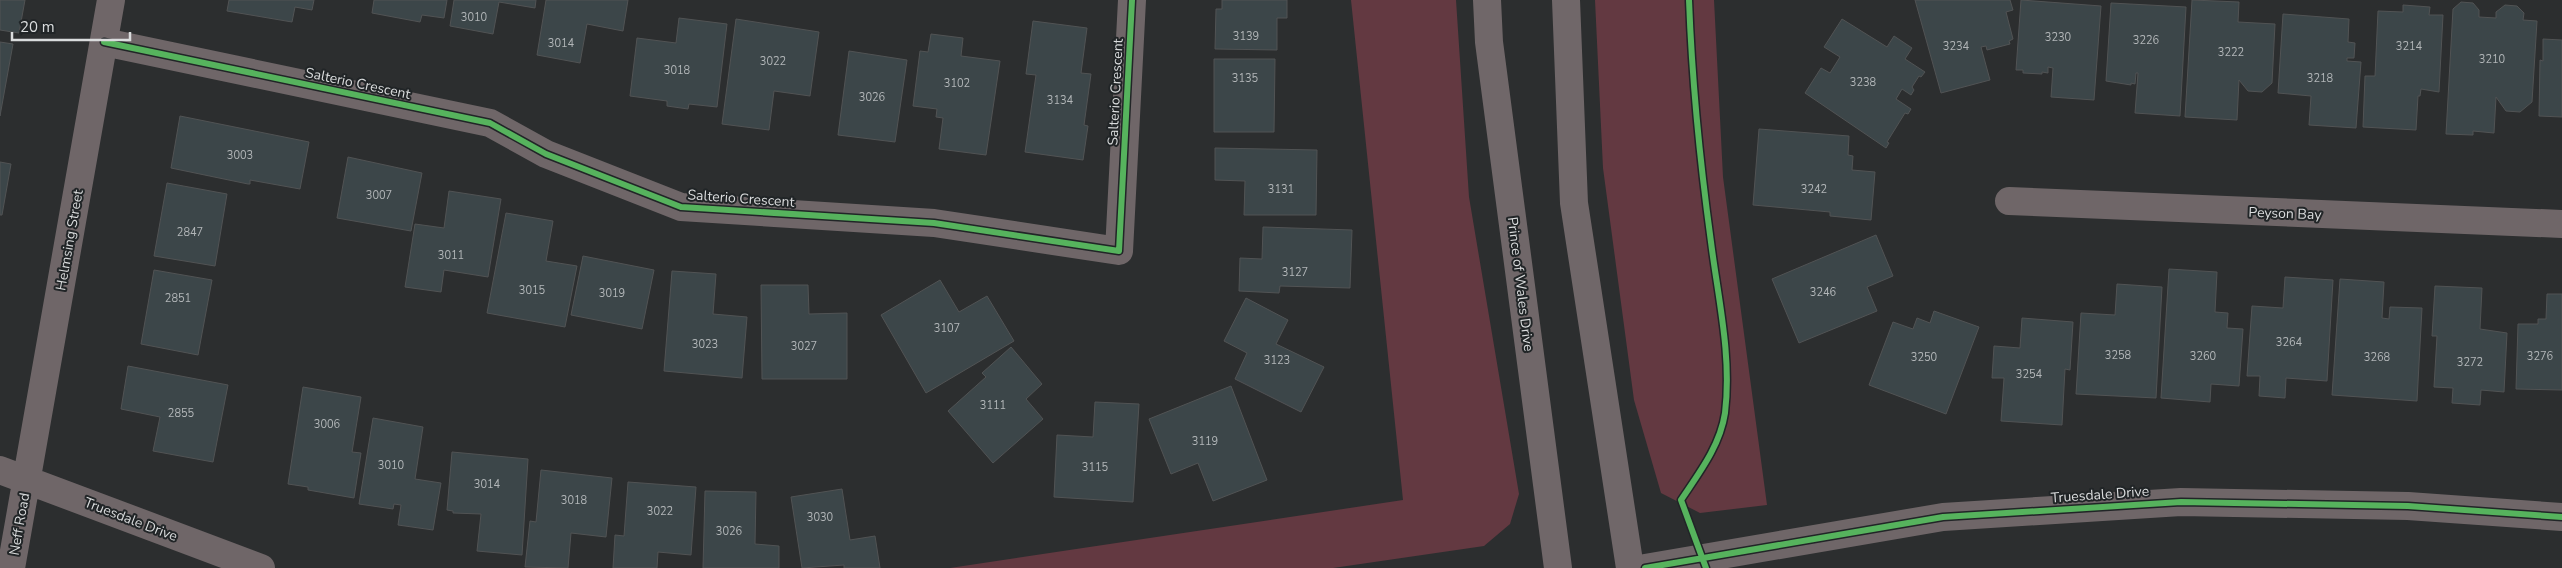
<svg xmlns="http://www.w3.org/2000/svg" width="2562" height="568" font-family="'Nunito Sans',sans-serif">
  <style>
    .green { fill: #633941 }
    .building { fill: #3c4649; stroke: #515354 }
    .lines { fill: none; stroke-linecap: round; stroke-linejoin: round }
    .minor { stroke: #6f6668; stroke-width: 28 }
    .major { stroke: #706769; stroke-width: 28 }
    .cycleway-casing { stroke: #212527; stroke-width: 9 }
    .cycleway { stroke: #56b35d; stroke-width: 6 }
    .labels { text-anchor: middle; stroke-width: 4; stroke-linejoin: round; paint-order: stroke }
    .number-label { font-size: 11px; fill: #b2b6b8 }
    .street-label { font-size: 14px; fill: #dadcdd; stroke: #212527 }
  </style>
  <rect width="100%" height="100%" fill="#2c2e2f"/>
  <path class="green" d="M1351 0H1456L1469 197 1519 494 1510 524 1484 546 1333 568H950L1403 500Z
    M1595 0H1714L1723 177 1767 505 1700 513 1661 493 1634 400 1603 168Z"/>
  <path class="building" d="M0 0H25L19 33 0 30Z
    M229 0H314L312 10 295 7 292 22 227 11Z
    M374 0H447L444 18 422 15 420 22 372 13Z
    M454 0H536L535 8 499 2 493 34 450 26Z
    M546 0H628L623 31 587 24 580 63 537 55Z
    M1222 0H1287V18H1277V50L1215 49 1216 9H1222Z
    M1915 0H2010L2013 10 2006 12 2013 39 2009 41 2010 44 1987 50 1986 46 1981 47 1990 80 1941 93Z
    M2021 0 2101 6 2094 100 2051 97 2053 68 2048 67V73L2042 72V74L2023 73V70H2016Z
    M2192 0 2239 2 2238 22 2275 24 2272 83 2262 92 2248 91 2239 80 2237 120 2185 117Z
    M2461 2 2473 3 2479 10V17L2496 18V12L2505 5 2517 6 2524 13 2523 20 2537 21 2532 102 2520 112 2506 111 2496 97 2494 133 2473 131V135L2446 134 2453 9Z
    M2111 3 2186 7 2180 116 2135 113 2138 73H2136L2135 84 2131 83V85L2106 81Z
    M2403 5 2430 7 2429 15H2443L2439 92 2421 89 2420 96H2418L2416 130 2363 127 2365 76H2375L2378 11 2403 12Z
    M2283 14 2349 19 2348 42 2355 43 2354 58H2347V61L2361 62 2356 128 2309 125 2311 96 2278 93Z
    M679 18 727 24 717 107 689 104 688 109 667 106V101L630 96 637 38 676 43Z
    M736 19 819 32 810 96 774 91 769 130 722 124Z
    M1842 19 1887 47 1894 36 1912 48 1905 59 1925 72 1921 77 1919 76 1912 87 1914 90 1911 95 1902 89 1896 99 1911 109 1908 114 1905 113 1887 142 1889 143 1886 148 1805 93 1821 68 1830 73 1840 57 1824 47Z
    M1033 21 1087 28 1081 73 1091 74 1084 125 1088 126 1083 160 1025 152 1036 75 1026 74Z
    M931 34 963 38 961 56 1000 61 986 155 939 149 943 118 936 117 937 109 913 106 920 51 928 52Z
    M2543 39 2562 40V117L2539 116 2540 60 2543 61Z
    M0 42 13 44 0 116Z
    M849 51 907 60 895 142 838 135Z
    M1214 59H1275L1274 132H1214Z
    M180 116 309 142 300 189 250 180V184H248L171 168Z
    M1759 129 1849 136 1848 155 1853 156 1852 170 1875 172 1871 220 1830 216V212L1753 205Z
    M1215 148 1317 150 1316 215H1244L1245 181 1215 180Z
    M348 157 422 173 411 231 337 218Z
    M0 162 11 164 2 215H0Z
    M167 183 227 194 215 266 154 256Z
    M449 191 501 199 488 277 444 270 441 292 405 287 415 224 444 228Z
    M506 213 553 221 546 261 577 266 565 327 487 313Z
    M1263 227 1352 230 1350 288 1280 286 1279 293 1239 291 1240 258 1262 259Z
    M1876 235 1893 276 1867 287 1877 311 1799 343 1772 279Z
    M583 256 654 270 642 329 571 315Z
    M2169 269 2217 272 2215 312 2228 313 2227 328 2243 329 2239 386 2211 384 2210 402 2161 398Z
    M154 270 212 280 198 355 141 344Z
    M672 271 716 274 713 314 747 317 742 378 664 371Z
    M2285 277 2333 280 2327 381 2286 378 2285 398 2259 396 2260 376H2247L2252 306 2283 308Z
    M2340 279 2384 282 2382 318 2389 319 2390 307 2422 308 2417 401 2332 395Z
    M940 280 959 312 987 296 1014 341 926 393 881 315Z
    M2117 284 2162 287 2156 398 2076 394 2081 313 2115 315Z
    M761 285H808L809 314 847 313V379H762Z
    M2435 286 2482 288 2480 329 2507 333 2504 392 2481 390 2480 405 2452 403 2453 388 2434 387 2437 336H2432Z
    M2547 294H2562V390L2516 389 2518 324H2538V319H2546Z
    M1246 298 1288 320 1276 344 1324 367 1301 412 1235 379 1247 353 1224 341Z
    M1934 311 1979 327 1946 414 1869 385 1893 322 1913 329 1917 318 1930 323Z
    M2022 318 2073 322 2070 370 2065 369 2062 425 2001 421 2004 378H1992L1994 346 2020 348Z
    M1011 347 1042 384 1026 399 1043 419 993 463 948 411 986 377 982 373Z
    M128 366 228 385 213 462 153 451 160 417 121 409Z
    M1231 386 1267 480 1213 501 1198 463 1171 474 1149 419Z
    M303 387 361 397 352 452 361 453 354 498 308 490V487L288 484Z
    M1095 402 1139 404 1133 502 1054 497 1057 435 1093 437Z
    M373 418 423 427 415 479 441 483 433 530 398 525 401 505 394 504 393 509 359 504Z
    M452 452 528 459 522 555 477 551 481 514 453 513V511L447 510Z
    M541 470 612 478 606 537 571 533 568 568 525 567 530 521 536 522Z
    M628 482 696 487 691 555 658 552 657 568H613L615 535 624 536Z
    M842 489 850 540 875 536 880 568H844V565L802 568 791 497Z
    M705 491 756 492 755 544 779 546V568H703Z"/>
  <g class="lines">
    <path class="minor" d="M104 42 490 123 546 154 681 207 934 223 1119 251 1132 0
      M2009 201 2562 224
      M0 470 261 568
      M11 568 111 0
      M1645 568 1943 517 2181 502 2408 506 2562 517"/>
    <path class="major" d="M1487 0 1489 42 1558 568
      M1566 0 1574 203 1630 568"/>
    <defs>
      <path id="cycleway" d="M1689 0C1692 81 1700 162 1711 242 1718 298 1732 356 1725 413 1720 446 1699 473 1681 500L1706 568
        M104 42 490 123 546 154 681 207 934 223 1119 251 1132 0
        M1645 568 1943 517 2181 502 2408 506 2562 517"/>
    </defs>
    <use href="#cycleway" class="cycleway-casing"/>
    <use href="#cycleway" class="cycleway"/>
  </g>
  <g class="labels">
    <g class="number-label">
      <text x="474" y="21">3010</text>
      <text x="1246" y="40">3139</text>
      <text x="2058" y="41">3230</text>
      <text x="2146" y="44">3226</text>
      <text x="561" y="47">3014</text>
      <text x="1956" y="50">3234</text>
      <text x="2409" y="50">3214</text>
      <text x="2231" y="56">3222</text>
      <text x="2492" y="63">3210</text>
      <text x="773" y="65">3022</text>
      <text x="677" y="74">3018</text>
      <text x="1245" y="82">3135</text>
      <text x="2320" y="82">3218</text>
      <text x="1863" y="86">3238</text>
      <text x="957" y="87">3102</text>
      <text x="872" y="101">3026</text>
      <text x="1060" y="104">3134</text>
      <text x="240" y="159">3003</text>
      <text x="1281" y="193">3131</text>
      <text x="1814" y="193">3242</text>
      <text x="379" y="199">3007</text>
      <text x="190" y="236">2847</text>
      <text x="451" y="259">3011</text>
      <text x="1295" y="276">3127</text>
      <text x="532" y="294">3015</text>
      <text x="1823" y="296">3246</text>
      <text x="612" y="297">3019</text>
      <text x="178" y="302">2851</text>
      <text x="947" y="332">3107</text>
      <text x="2289" y="346">3264</text>
      <text x="705" y="348">3023</text>
      <text x="804" y="350">3027</text>
      <text x="2118" y="359">3258</text>
      <text x="2203" y="360">3260</text>
      <text x="2540" y="360">3276</text>
      <text x="1924" y="361">3250</text>
      <text x="2377" y="361">3268</text>
      <text x="1277" y="364">3123</text>
      <text x="2470" y="366">3272</text>
      <text x="2029" y="378">3254</text>
      <text x="993" y="409">3111</text>
      <text x="181" y="417">2855</text>
      <text x="327" y="428">3006</text>
      <text x="1205" y="445">3119</text>
      <text x="391" y="469">3010</text>
      <text x="1095" y="471">3115</text>
      <text x="487" y="488">3014</text>
      <text x="574" y="504">3018</text>
      <text x="660" y="515">3022</text>
      <text x="820" y="521">3030</text>
      <text x="729" y="535">3026</text>
    </g>
    <g class="street-label">
      <text transform="translate(358 83) rotate(12)" y="5">Salterio Crescent</text>
      <text transform="translate(1115 92) rotate(-87)" y="5">Salterio Crescent</text>
      <text transform="translate(741 198) rotate(4)" y="5">Salterio Crescent</text>
      <text transform="translate(2285 213) rotate(2)" y="5">Peyson Bay</text>
      <text transform="translate(69 240) rotate(-80)" y="5">Helmsing Street</text>
      <text transform="translate(1521 284) rotate(83)" y="5">Prince of Wales Drive</text>
      <text transform="translate(2100 494) rotate(-4)" y="5">Truesdale Drive</text>
      <text transform="translate(131 519) rotate(21)" y="5">Truesdale Drive</text>
      <text transform="translate(19 524) rotate(-80)" y="5">Neff Road</text>
    </g>
  </g>
  <path d="M12 32v8h118v-8" fill="none" stroke="#dadcdd" stroke-width="2.5"/>
  <text x="20" y="32" font-size="15" fill="#dadcdd" stroke="#212527" stroke-width="4" paint-order="stroke">20 m</text>
</svg>
